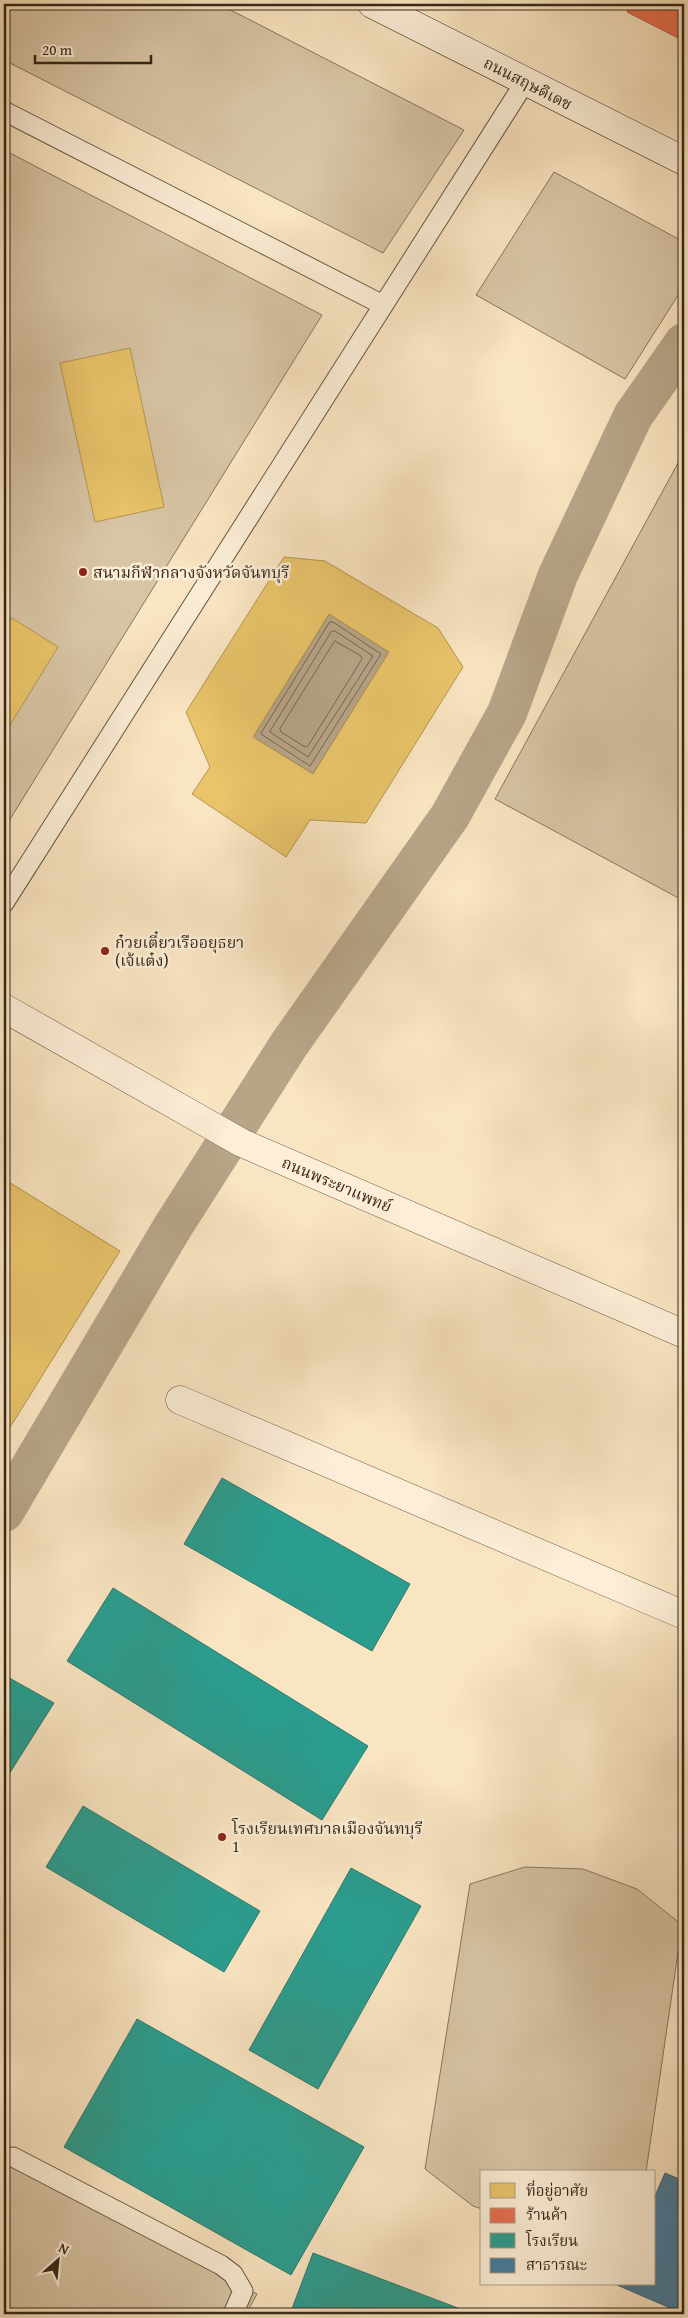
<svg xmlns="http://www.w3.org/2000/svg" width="688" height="2318" font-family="'Gentium Book Plus','Noto Serif Thai',serif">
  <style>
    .green { fill: #d8c5a5; stroke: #86765e }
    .water { fill: #b7a588; stroke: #83735b }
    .homes { fill: #e9c46a; stroke: #b39551; fill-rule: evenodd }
    .shops { fill: #e76f51; stroke: #b15a40 }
    .schools { fill: #2a9d8f; stroke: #2d7a6b }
    .public { fill: #457b9d; stroke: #406275 }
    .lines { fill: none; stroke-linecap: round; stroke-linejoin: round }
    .shore { stroke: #766650; stroke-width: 1 }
    .canal { stroke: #b7a588; stroke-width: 40 }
    .lane-casing { stroke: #665742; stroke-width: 21 }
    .street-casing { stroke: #665742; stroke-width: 29 }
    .secondary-casing { stroke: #342818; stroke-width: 29 }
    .lane { stroke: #fceed7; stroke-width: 19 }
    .street { stroke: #fceed7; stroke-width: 28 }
    .secondary { stroke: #fceed7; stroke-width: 28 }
    .poi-dot { fill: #8f2418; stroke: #fceed7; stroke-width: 2 }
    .labels { text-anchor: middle; stroke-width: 5; stroke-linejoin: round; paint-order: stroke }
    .street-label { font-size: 16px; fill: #342818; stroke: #fceed7 }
    .poi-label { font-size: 16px; fill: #342818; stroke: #fceed7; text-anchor: start }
  </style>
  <rect width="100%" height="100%" fill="#fae5c2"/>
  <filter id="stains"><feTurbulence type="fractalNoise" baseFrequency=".004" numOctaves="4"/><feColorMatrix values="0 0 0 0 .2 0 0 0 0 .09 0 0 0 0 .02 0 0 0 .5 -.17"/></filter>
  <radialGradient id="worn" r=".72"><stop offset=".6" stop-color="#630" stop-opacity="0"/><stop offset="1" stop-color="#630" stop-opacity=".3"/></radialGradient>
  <path class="green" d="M4 4H219L464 130 383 253 4 60Z
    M4 150 322 315 4 829Z
    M554 172 684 242V286L625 379 476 295Z
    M684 452V901L495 799Z
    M525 1867 583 1869 637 1889 682 1925 646 2172H482V2209L473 2206 425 2169 470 1884Z
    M4 2163 257 2294 246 2314H4Z"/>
  <path class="water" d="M329 614 389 652 313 774 253 737Z"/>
  <path class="homes" d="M130 348 164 507 95 522 60 363Z
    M284 557 325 561 438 628 463 667 366 823 310 820 286 857 192 794 210 767 186 712ZM329 614 389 652 313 774 253 737Z
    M12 618 58 647 4 735V631Z
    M4 1179 120 1251 4 1437Z"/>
  <path class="shops" d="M632 4H684V41L627 12Z"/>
  <path class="schools" d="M222 1478 410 1584 372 1651 184 1544Z
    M113 1588 368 1746 322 1820 67 1661Z
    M4 1675 54 1703 4 1782Z
    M83 1806 260 1911 224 1972 46 1867Z
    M351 1868 421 1906 318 2089 249 2050Z
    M137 2019 364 2147 291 2275 64 2147Z
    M313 2253 471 2313V2314H290Z"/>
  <path class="public" d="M665 2173 684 2181V2314L617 2285 654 2284V2198Z"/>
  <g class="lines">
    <path class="shore" d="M330 622H333L381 654 310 766 261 734Z
      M332 631H335L373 656 308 757 270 732Z
      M335 641 361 656 362 659 308 746 305 747 281 732 280 729Z"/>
    <path class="canal" d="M4 1512 172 1228 288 1046 450 816 507 713 558 575 633 416 684 343"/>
    <defs>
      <path id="lane" d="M4 111 383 305
        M4 903 525 82
        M13 2157 221 2265 233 2274 243 2291 233 2314"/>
      <path id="street" d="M4 1008 242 1143 684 1334
        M180 1400 684 1615"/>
      <path id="secondary" d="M372 4 684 161"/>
    </defs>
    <use href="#lane" class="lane-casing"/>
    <use href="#street" class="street-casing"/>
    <use href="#secondary" class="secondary-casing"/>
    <use href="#lane" class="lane"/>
    <use href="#street" class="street"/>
    <use href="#secondary" class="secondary"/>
  </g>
  <g class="poi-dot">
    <circle cx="83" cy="572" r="5"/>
    <circle cx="105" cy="951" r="5"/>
    <circle cx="222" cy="1837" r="5"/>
  </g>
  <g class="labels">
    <g class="street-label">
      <text transform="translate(528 83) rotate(27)" y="6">ถนนสฤษดิเดช</text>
      <text transform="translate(337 1184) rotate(23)" y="6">ถนนพระยาแพทย์</text>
    </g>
    <g class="poi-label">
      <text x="93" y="578">สนามกีฬากลางจังหวัดจันทบุรี</text>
      <text x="115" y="948">ก๋วยเตี๋ยวเรืออยุธยา<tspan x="115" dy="18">(เจ้แต๋ง)</tspan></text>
      <text x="232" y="1834">โรงเรียนเทศบาลเมืองจันทบุรี<tspan x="232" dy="18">1</tspan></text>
    </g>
  </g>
  <rect width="688" height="2318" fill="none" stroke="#fae5c2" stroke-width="20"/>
  <rect x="5" y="5" width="678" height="2308" fill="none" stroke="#342818" stroke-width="2.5"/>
  <rect x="10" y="10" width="668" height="2298" fill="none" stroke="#342818"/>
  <rect x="480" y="2170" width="175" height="115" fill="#fceed7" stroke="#ac9f8b"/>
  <rect x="490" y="2183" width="25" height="15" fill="#e9c46a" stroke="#ac9f8b"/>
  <text x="526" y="2196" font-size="15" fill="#342818">ที่อยู่อาศัย</text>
  <rect x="490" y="2208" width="25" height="15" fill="#e76f51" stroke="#ac9f8b"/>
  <text x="526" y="2220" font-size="15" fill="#342818">ร้านค้า</text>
  <rect x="490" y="2233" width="25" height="15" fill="#2a9d8f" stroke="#ac9f8b"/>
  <text x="526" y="2246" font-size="15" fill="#342818">โรงเรียน</text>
  <rect x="490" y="2258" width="25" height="15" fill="#457b9d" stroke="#ac9f8b"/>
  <text x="526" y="2270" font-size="15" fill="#342818">สาธารณะ</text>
  <g transform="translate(58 2260) rotate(27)" stroke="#fceed7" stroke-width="4" paint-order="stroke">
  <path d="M0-4L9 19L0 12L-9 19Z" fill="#342818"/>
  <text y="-8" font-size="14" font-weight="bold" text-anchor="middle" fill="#342818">N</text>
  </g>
  <path d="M35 55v8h116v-8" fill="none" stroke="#342818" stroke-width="2.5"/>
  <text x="42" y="55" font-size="15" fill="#342818" stroke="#fceed7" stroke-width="4" paint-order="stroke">20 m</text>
  <rect width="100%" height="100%" filter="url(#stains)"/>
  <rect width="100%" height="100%" fill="url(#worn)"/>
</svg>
